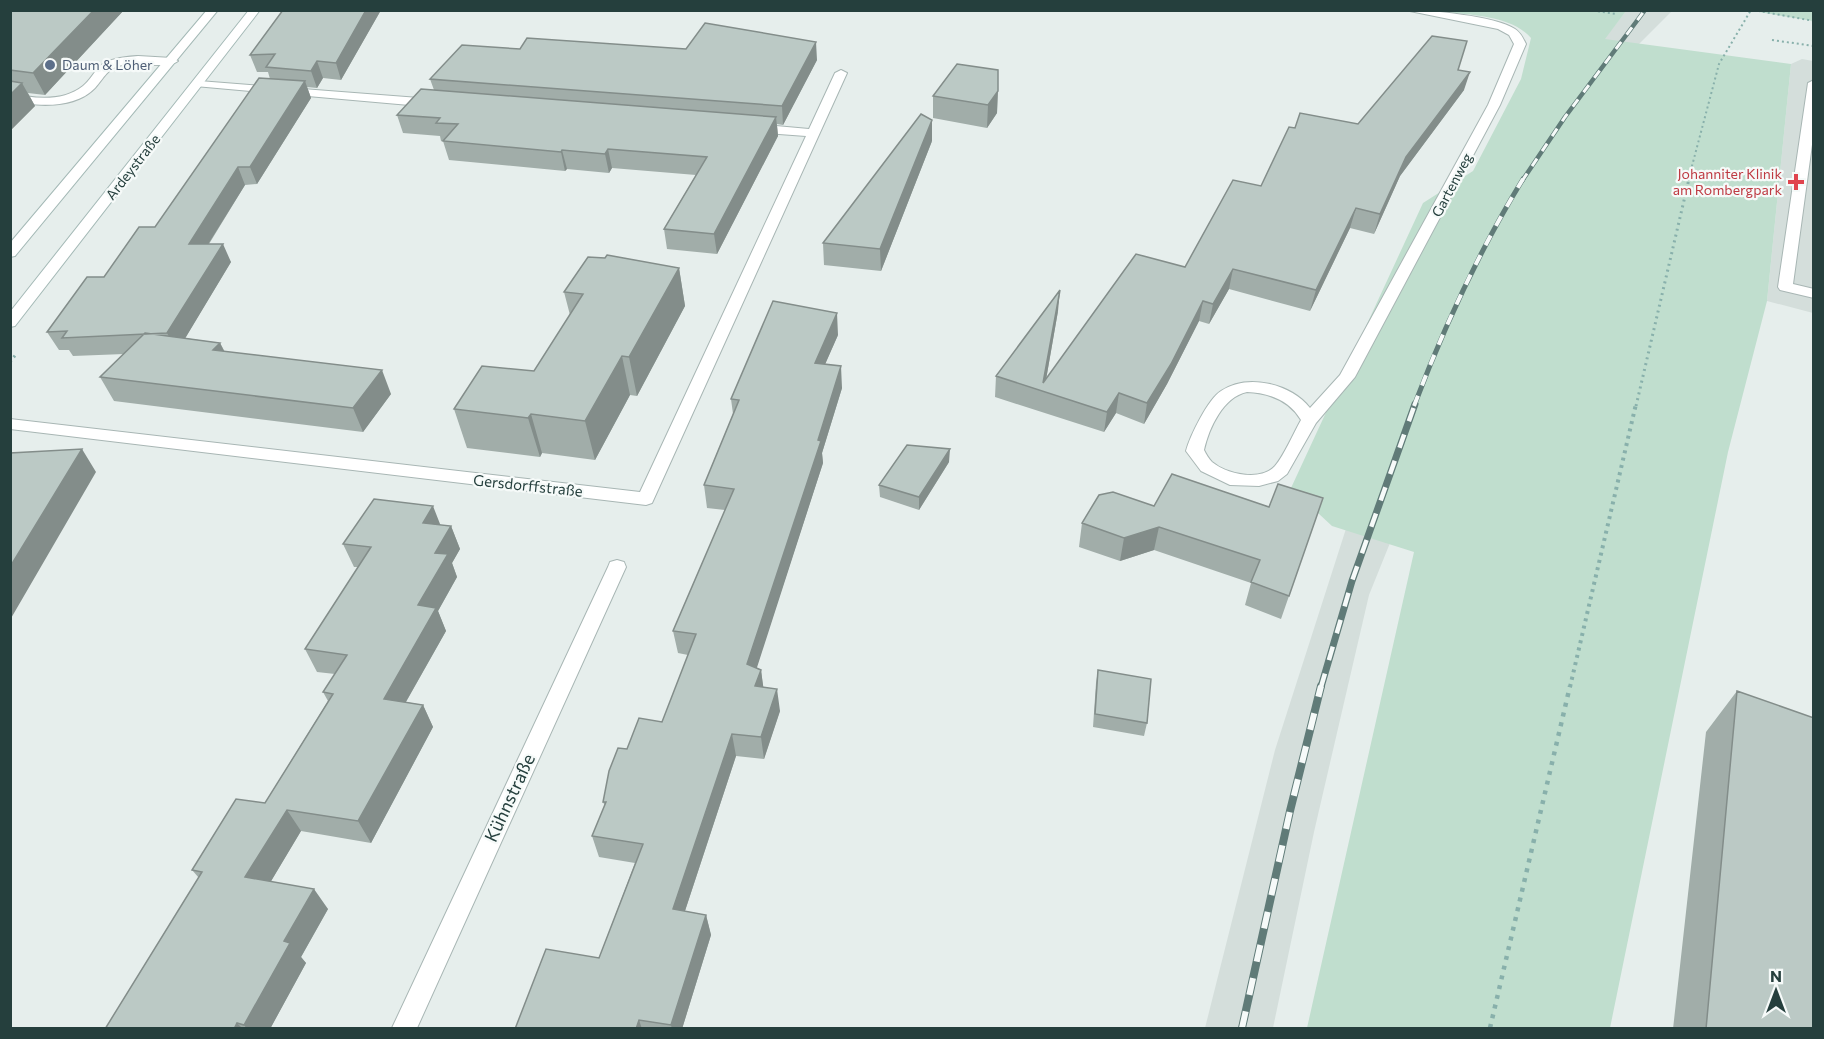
<svg xmlns="http://www.w3.org/2000/svg" width="1824" height="1039" font-family="Commissioner,sans-serif">
  <style>
    .built { fill: #d4dedb }
    .green { fill: #c0dece }
    .lines { fill: none; stroke-linecap: round; stroke-linejoin: round }
    .lane-casing { stroke: #a8b6b4; stroke-width: 2 }
    .street-casing { stroke: #a8b6b4; stroke-width: 2 }
    .secondary-casing { stroke: #a4b9b6; stroke-width: 2 }
    .path-far3 { stroke: #88b0ab; stroke-width: 2; stroke-dasharray: 2 3; stroke-linecap: butt }
    .path-far2 { stroke: #88b0ab; stroke-width: 3; stroke-dasharray: 2 4; stroke-linecap: butt }
    .path-far1 { stroke: #88b0ab; stroke-width: 4; stroke-dasharray: 3 4.5; stroke-linecap: butt }
    .path { stroke: #88b0ab; stroke-width: 4.5; stroke-dasharray: 4 6; stroke-linecap: butt }
    .lane { fill: #fff; fill-rule: evenodd }
    .street { fill: #fff; fill-rule: evenodd }
    .secondary { fill: #fff; fill-rule: evenodd }
    .rail-far3-casing { stroke: #607b78; stroke-width: 4.5 }
    .rail-far2-casing { stroke: #607b78; stroke-width: 5 }
    .rail-far1-casing { stroke: #607b78; stroke-width: 7 }
    .rail-casing { stroke: #607b78; stroke-width: 8 }
    .rail-far3 { stroke: #f6faf9; stroke-width: 3; stroke-dasharray: 9; stroke-linecap: butt }
    .rail-far2 { stroke: #f6faf9; stroke-width: 4; stroke-dasharray: 11; stroke-linecap: butt }
    .rail-far1 { stroke: #f6faf9; stroke-width: 4.5; stroke-dasharray: 14; stroke-linecap: butt }
    .rail { stroke: #f6faf9; stroke-width: 6; stroke-dasharray: 17; stroke-linecap: butt }
    .wall { fill: #a1ada9 }
    .shaded-wall { fill: #838d8a }
    .building { fill: #bbc9c5; stroke: #838d8a; stroke-width: 1.5 }
    .service-dot { fill: #5c6f8a; stroke: #f6faf9; stroke-width: 2 }
    .health-dot { fill: #e0444e; stroke: #f6faf9; stroke-width: 2 }
    .labels { text-anchor: middle; stroke-width: 4.5; stroke-linejoin: round; paint-order: stroke }
    .far-service-label { font-size: 14px; fill: #4e5e75; stroke: #f6faf9; text-anchor: start }
    .far-street-label { font-size: 14px; fill: #253f3d; stroke: #f6faf9 }
    .far-health-label { font-size: 14px; fill: #be3a42; stroke: #f6faf9; text-anchor: end }
    .street-label { font-size: 15px; fill: #253f3d; stroke: #f6faf9 }
    .near-street-label { font-size: 18px; fill: #253f3d; stroke: #f6faf9 }
  </style>
  <rect width="100%" height="100%" fill="#e6eeec"/>
  <path class="built" d="M1626 11H1672L1609 74 1392 538 1369 595 1314 832 1273 1028H1205L1275 750 1369 457 1604 39Z
    M1802 59 1813 61V313L1767 301 1791 64Z"/>
  <path class="green" d="M1435 11H1626L1605 39 1791 64 1767 301 1728 452 1610 1028H1307L1414 552 1332 526 1291 488 1423 203 1473 171 1521 79 1531 38C1510 14 1466 15 1435 11Z
    M1753 11H1813V21Z"/>
  <g class="lines">
    <defs>
      <path id="lane" d="M138 56 172 58 178 61C169 69 137 62 123 65 108 67 104 78 95 88 75 109 36 107 10 100V93C34 99 63 102 83 86 89 81 93 74 98 68 108 58 125 57 138 56Z
        M1814 80V130L1793 284 1814 289V298L1780 290 1778 287 1808 83Z"/>
      <path id="street" d="M1405 10C1429 10 1496 16 1515 29 1521 33 1523 38 1526 44L1500 105 1355 377 1316 423 1287 474 1278 481 1259 486 1230 485 1201 471 1186 451C1190 436 1208 399 1221 391 1248 373 1291 384 1310 408L1340 375 1488 105 1514 44 1509 35 1498 29ZM1247 392C1269 393 1289 400 1301 420 1293 434 1285 454 1275 466 1261 482 1226 474 1212 462 1209 459 1206 454 1204 450 1209 428 1223 397 1247 392Z
        M841 70 847 73 652 503 646 505 10 429V419L640 492 806 136 753 132 747 128 753 124 809 129 835 73Z
        M199 81 432 99 438 103 432 107 195 86 193 84Z
        M617 560 624 562 626 567 417 1028H392L608 567 610 562Z"/>
      <path id="secondary" d="M207 10H218L15 256 10 257V243Z
        M249 10H260L15 326 10 327V312Z"/>
    </defs>
    <use href="#lane" class="lane-casing"/>
    <use href="#street" class="street-casing"/>
    <use href="#secondary" class="secondary-casing"/>
    <path class="path-far3" d="M1588 10 1617 14
      M1753 10 1814 21
      M1772 40 1814 46
      M1688 181 1719 64 1751 10"/>
    <path class="path-far2" d="M10 362 17 353
      M1636 406 1689 179"/>
    <path class="path-far1" d="M1570 687 1636 404"/>
    <path class="path" d="M1490 1028 1570 686"/>
    <use href="#lane" class="lane"/>
    <use href="#street" class="street"/>
    <use href="#secondary" class="secondary"/>
    <defs>
      <path id="rail-far3" d="M1522 181 1565 117 1645 10"/>
      <path id="rail-far2" d="M1414 406C1444 327 1479 251 1523 179"/>
      <path id="rail-far1" d="M1321 687 1352 581 1415 404"/>
      <path id="rail" d="M1242 1028 1290 811 1321 686"/>
    </defs>
    <use href="#rail-far3" class="rail-far3-casing"/>
    <use href="#rail-far2" class="rail-far2-casing"/>
    <use href="#rail-far1" class="rail-far1-casing"/>
    <use href="#rail" class="rail-casing"/>
    <use href="#rail-far3" class="rail-far3"/>
    <use href="#rail-far2" class="rail-far2"/>
    <use href="#rail-far1" class="rail-far1"/>
    <use href="#rail" class="rail"/>
  </g>
  <path class="wall" d="M10 10H124L45 95 28 93 35 106 10 131Z
    M283 10H381L341 80 323 78 317 88 307 87 311 98 257 184 245 185 209 244 231 262 185 338 220 343 225 352 391 394 363 432 114 401 100 377 124 354 73 356 69 350H59L47 332 155 227 270 79 268 72H257L250 55Z
    M520 49 817 60 783 125 777 124 778 136 717 254 667 249 664 229 696 175 612 168 609 173 567 169 565 171 449 160 443 141H441L440 136 403 133 397 115 434 90 430 79Z
    M998 70 997 113 987 128 933 118V96Z
    M1458 70 1464 90 1400 176 1374 234 1350 228 1310 311 1229 289 1209 324 1199 321 1167 384 1144 424 1116 413 1104 432 995 397 996 376 1058 311 1046 380 1185 267 1261 186 1295 128 1358 124Z
    M932 141 881 271 824 265 823 243Z
    M679 268 685 306 637 396 630 395 595 460 542 453 540 457 467 448 454 409 534 371 570 315 564 292Z
    M838 335 825 364 842 388 822 453 823 463 756 668 761 670 763 687 780 711 764 759 736 756 685 911 706 915 711 935 682 1029H515L599 958 635 863 599 857 592 836 605 806 603 802 627 749 662 722 688 655 678 653 673 631 725 510 707 508 704 485 733 414 731 399Z
    M949 462 919 510 880 497 879 485Z
    M1323 498 1281 619 1245 605 1251 583 1154 550 1120 561 1079 547 1082 523 1154 506 1269 507Z
    M440 525 451 526 460 549 452 563 457 577 438 611 446 631 406 702 423 705 433 727 371 843 301 831 271 881 328 909 301 957 306 963 270 1029H105L199 878 192 870 265 803 328 701 323 692 335 674 317 672 305 649 359 567H354L343 544Z
    M1098 670 1147 723 1144 736 1093 727 1096 683Z
    M1737 691 1814 1029H1673L1706 732Z"/>
  <path class="shaded-wall" d="M94 10H124L45 95 33 73Z
    M366 10H381L341 80 336 63Z
    M816 42 817 60 783 125 782 106Z
    M317 61 323 78 317 88 311 71Z
    M1470 72 1464 90 1400 176 1374 234 1380 214 1406 157Z
    M305 81 311 98 257 184 250 167Z
    M22 83 35 106 10 131V95Z
    M998 91 997 113 987 128 988 105Z
    M776 117 778 136 717 254 714 234Z
    M932 120V141L881 271 880 249Z
    M608 149 612 168 609 173 605 154Z
    M562 150 567 169 565 171 561 152Z
    M238 167 245 185 197 262 189 244Z
    M1356 208 1350 228 1310 311 1316 290Z
    M223 244 231 262 177 352 167 333Z
    M679 268 685 306 637 396 629 357Z
    M1233 269 1229 289 1209 324 1213 304Z
    M1060 290 1058 311 1044 391 1043 383Z
    M1203 301 1199 321 1167 384 1144 424 1147 403Z
    M837 313 838 335 816 385 815 363Z
    M220 343 232 367 213 350Z
    M622 356 630 395 595 460 585 421Z
    M841 366 842 388 822 453 823 463 751 686 747 664Z
    M382 370 391 394 363 432 353 408Z
    M1119 393 1116 413 1104 432 1107 412Z
    M531 414 542 453 540 457 528 418Z
    M82 449 96 472 10 620V567Z
    M950 449 949 462 919 510V497Z
    M433 506 442 529 423 523Z
    M451 526 460 549 452 563 457 577 438 611 446 631 395 721 384 699 435 553Z
    M1159 527 1154 550 1120 561 1124 538Z
    M761 670 764 692 755 686Z
    M777 689 780 711 764 759 761 737Z
    M423 705 433 727 371 843 358 821Z
    M732 734 736 756 679 929 673 909Z
    M287 810 301 831 261 898 245 877Z
    M314 889 328 909 301 957 306 963 270 1029H247L244 1025 284 941Z
    M706 915 711 935 682 1029H672L671 1025Z
    M639 1020 642 1029H636Z
    M237 1023 243 1029H234Z"/>
  <path class="building" d="M10 10H94L33 73 10 70Z
    M283 10H366L336 63 317 61 311 71 266 67 275 54 250 55Z
    M705 23 816 42 782 106 430 79 462 45 520 49 527 38 686 49Z
    M1432 36 1467 41 1458 70 1470 72 1406 157 1380 214 1356 208 1316 290 1233 269 1213 304 1203 301 1171 364 1147 403 1119 393 1107 412 996 376 1060 290 1043 383 1136 254 1185 267 1233 180 1261 186 1289 127 1295 128 1300 113 1358 124Z
    M957 64 998 70V91L988 105 933 96Z
    M259 78 305 81 250 167H238L189 244H223L167 333 62 338 67 331 47 332 87 277H104L139 227H155Z
    M10 81 22 83 10 95Z
    M421 89 776 117 714 234 664 229 707 157 608 149 605 154 562 150 561 152 443 141 458 124 436 123 440 118 397 115Z
    M921 114 932 120 880 249 823 243Z
    M607 255 679 268 629 357 622 356 585 421 531 414 528 418 454 409 482 366 534 371 583 294 564 292 588 257 605 258Z
    M773 301 837 313 815 363 841 366 818 440 821 441 747 664 761 670 755 686 777 689 761 737 732 734 673 909 706 915 671 1025 639 1020 636 1029H515L546 949 599 958 643 844 592 836 606 802H603L609 771 618 748 627 749 639 718 662 722 696 634 673 631 734 489 704 485 739 400 731 399Z
    M145 333 220 343 213 350 382 370 353 408 100 377Z
    M907 445 950 449 919 497 879 485Z
    M82 449 10 567V453Z
    M1172 474 1269 507 1278 484 1323 498 1289 596 1251 582 1260 560 1159 527 1124 538 1082 523 1099 495 1113 492 1154 506Z
    M374 499 433 506 423 523 451 526 435 553 448 554 418 605 436 608 384 699 423 705 358 821 287 810 245 877 314 889 284 941 290 943 244 1025 237 1023 234 1029H105L202 872 192 870 236 799 265 803 333 694 323 692 347 655 305 649 371 547 343 544Z
    M1098 670 1151 679 1147 723 1095 714Z
    M1737 691 1814 718V1029H1706Z"/>
  <circle class="service-dot" cx="50" cy="65" r="6"/>
  <path class="health-dot" d="M1793 173h6v6h6v6h-6v6h-6v-6h-6v-6h6z"/>
  <g class="labels">
    <g class="far-service-label">
      <text x="62" y="70">Daum &amp; Löher</text>
    </g>
    <g class="far-street-label">
      <text transform="translate(133 167) rotate(-52)" y="5">Ardeystraße</text>
      <text transform="translate(1452 185) rotate(-62)" y="5">Gartenweg</text>
    </g>
    <g class="far-health-label">
      <text x="1782" y="179">Johanniter Klinik<tspan x="1782" dy="16">am Rombergpark</tspan></text>
    </g>
    <g class="street-label">
      <text transform="translate(528 486) rotate(6)" y="5">Gersdorffstraße</text>
    </g>
    <g class="near-street-label">
      <text transform="translate(510 798) rotate(-65)" y="6">Kühnstraße</text>
    </g>
  </g>
  <rect width="1824" height="1039" fill="none" stroke="#253f3d" stroke-width="24"/>
  <g transform="translate(1776 991)" stroke="#f6faf9" stroke-width="4.5" paint-order="stroke">
  <path d="M0-4.5L10 22L0 15L-10 22Z" fill="#253f3d"/>
  <text y="-9" font-size="16" font-weight="bold" text-anchor="middle" fill="#253f3d">N</text>
  </g>
</svg>
